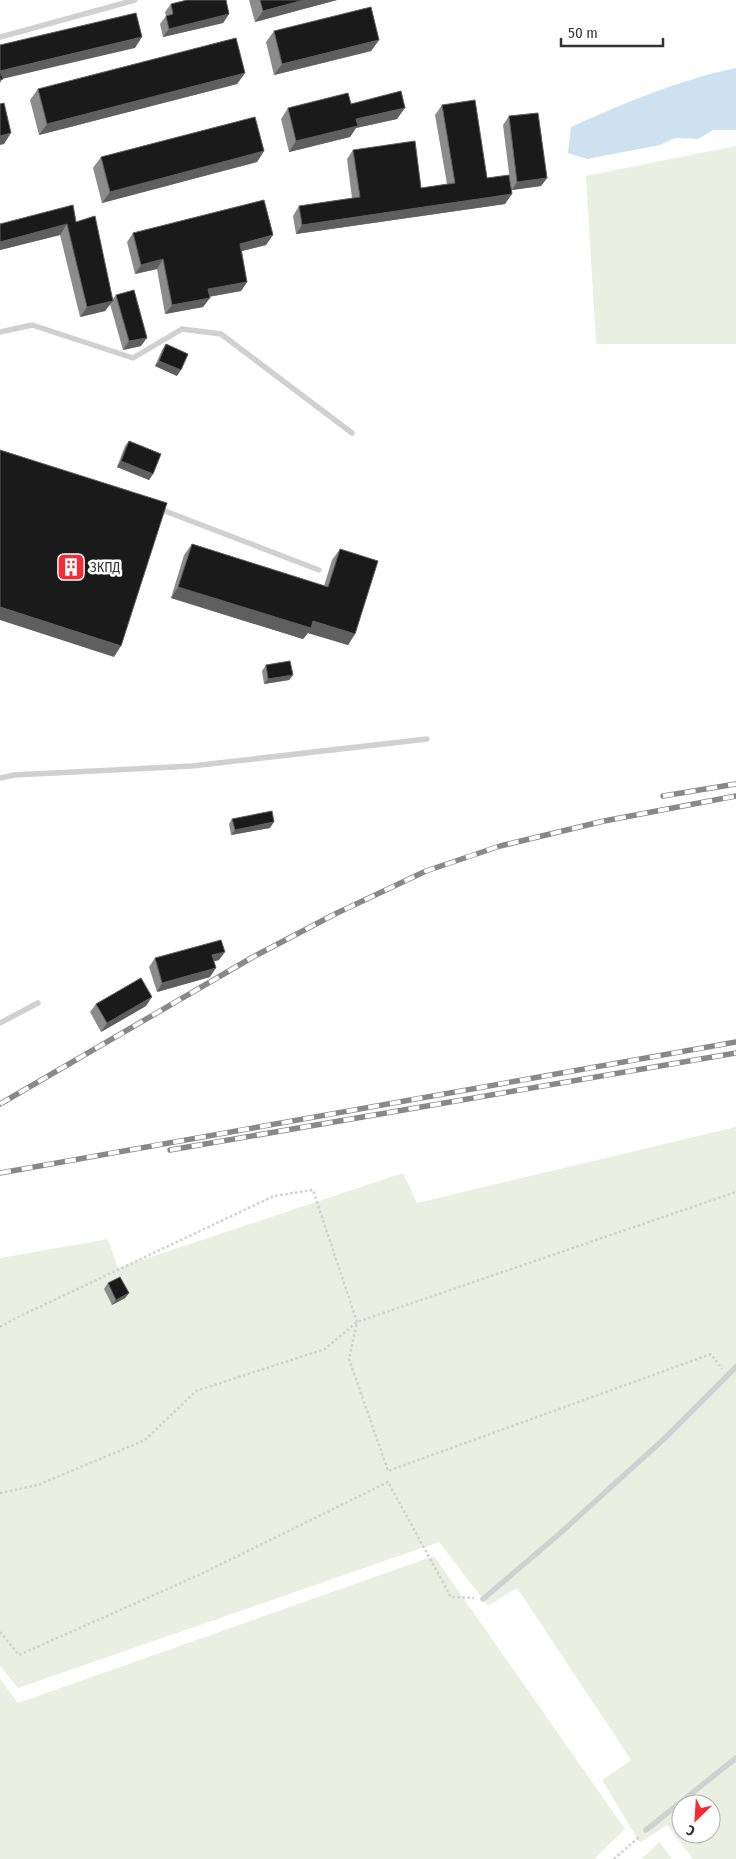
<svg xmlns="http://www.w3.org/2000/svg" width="736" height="1859" font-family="'Fira Sans Condensed',sans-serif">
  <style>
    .green { fill: #e9f0e1; fill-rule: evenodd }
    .water { fill: #cde1f0 }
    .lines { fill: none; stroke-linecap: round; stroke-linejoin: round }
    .path { stroke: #d0d0d0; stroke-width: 2.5; stroke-dasharray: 2.5 2.5; stroke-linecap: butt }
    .lane { stroke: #d0d0d0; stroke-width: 5.5 }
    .rail-casing { stroke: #888; stroke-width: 5.5 }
    .rail { stroke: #fff; stroke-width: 4; stroke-dasharray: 11; stroke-linecap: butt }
    .wall { fill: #8c8c8c }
    .shaded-wall { fill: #5f5f5f }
    .building { fill: #1a1a1a; stroke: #5f5f5f }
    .labels { text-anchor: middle; stroke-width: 5; stroke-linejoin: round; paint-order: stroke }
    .poi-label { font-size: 14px; fill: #333; stroke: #fff; text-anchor: start }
  </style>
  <rect width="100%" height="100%" fill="#fff"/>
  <path class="green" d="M736 146V344H596L586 176Z
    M736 1127V1859H693L667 1825 640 1843 602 1780 631 1760 517 1588 488 1606 439 1542 18 1688 0 1666V1258L108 1239 118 1268 403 1173 417 1203ZM681 1804H711V1834H681Z
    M434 1556 625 1829 594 1859H0V1679L18 1703Z
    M660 1842 672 1859H641Z"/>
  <path class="water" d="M736 68V130H713L698 139 675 138 660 145 587 159 568 153 571 127C625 103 678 80 736 68Z"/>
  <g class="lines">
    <path class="path" d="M0 1327 16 1318 274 1196 313 1190 357 1322 349 1359 388 1471 711 1354 722 1369
      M0 1493 38 1485 145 1440 196 1391 325 1349 357 1322 736 1192
      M0 1632 19 1655 201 1574 388 1482 451 1597 474 1598
      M614 1859 639 1837"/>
    <path class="lane" d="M0 37 135 0
      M0 332 32 325 133 358 182 329 221 334 352 433
      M157 508 319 570
      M0 778 14 775 192 766 427 739
      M0 1023 38 1003
      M483 1599 557 1536 665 1438 736 1367
      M646 1830 736 1758"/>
    <defs>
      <path id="rail" d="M663 796 736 784
        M0 1104 253 957 337 913 426 871 500 846 604 821 736 796
        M170 1150 736 1053
        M0 1173 736 1042"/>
    </defs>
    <use href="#rail" class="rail-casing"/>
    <use href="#rail" class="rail"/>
  </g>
  <path class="wall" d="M249 0H337L255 22Z
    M171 4 229 14 223 23 163 37 160 24 166 16 165 12Z
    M274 31 379 40 371 51 274 75 266 42Z
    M245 73 237 84 39 135 30 100 38 89Z
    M351 104 397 119 356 128 350 137 289 152 281 119 288 108Z
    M442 105 487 178 511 189 503 125 509 116 547 178 541 186 512 190 505 204 296 234 293 216 299 206 352 198 347 159 353 150 421 188 447 184 435 115Z
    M264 151 257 162 102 203 93 168 101 157Z
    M76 222 112 300 116 295 141 346 123 350 110 304 105 311 80 317 60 235 0 250V224Z
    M133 233 266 245 242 251 247 282 241 291 209 297 203 307 165 314 157 269 135 274 127 242Z
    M166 344 177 376 155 366 162 350Z
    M129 441 153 474 149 480 117 467 125 446Z
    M192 544 324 586 332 560 340 549 355 634 348 645 308 633 303 639 171 598 184 555Z
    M266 665 293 675 289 680 264 684 262 671Z
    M232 819 270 828 231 835 229 824Z
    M155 958 219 960 214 961 210 977 157 992 149 967Z
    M96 1004 146 1006 101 1032 90 1012Z
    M108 1283 129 1293 125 1298 112 1305 104 1289Z"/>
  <path class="shaded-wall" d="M304 0H337L255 22 263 11Z
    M229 14 223 23 163 37 169 29Z
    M142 37 135 48 2 79 0 83V71Z
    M379 40 371 51 274 75 282 64Z
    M245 73 237 84 39 135 47 124Z
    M405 108 397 119 356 128 350 137 289 152 296 141 356 119Z
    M11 133 4 144 0 145V136Z
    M264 151 257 162 102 203 110 192Z
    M547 178 541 186 512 190 517 182Z
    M512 194 505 204 296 234 302 225Z
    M67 224 60 235 0 250V242Z
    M273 235 266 245 234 253 240 244Z
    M163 259 157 269 135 274 141 265Z
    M247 282 241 291 201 298 208 289Z
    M210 298 203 307 165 314 172 305Z
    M113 301 105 311 80 317 87 307Z
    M147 338 141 346 123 350 129 341Z
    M159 361 181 370 177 376 155 366Z
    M121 461 153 474 149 480 117 467Z
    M178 587 313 621 355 634 348 645 308 633 303 639 171 598Z
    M0 607 121 646 114 657 0 620Z
    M293 675 289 680 264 684 268 679Z
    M274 822 270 828 231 835 235 830Z
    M225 952 219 960 206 963 212 955Z
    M216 968 210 977 157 992 162 983Z
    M152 997 146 1006 101 1032 107 1023Z
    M129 1293 125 1298 112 1305 116 1300Z"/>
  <path class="building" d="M187 0H226L229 14 169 29 166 16 173 14 171 4Z
    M260 0H304L263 11Z
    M371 7 379 40 282 64 274 31Z
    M136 13 142 37 0 71 3 79 0 80V45Z
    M236 38 245 73 47 124 38 89Z
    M401 91 405 108 356 119 358 126 296 141 288 108 348 93 351 104Z
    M475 100 487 178 509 175 512 194 302 225 299 206 360 197 353 150 415 141 421 188 455 183 442 105Z
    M4 103 11 133 0 136V104Z
    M538 113 547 178 517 182 509 116Z
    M255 117 264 151 110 192 101 157Z
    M264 200 273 235 240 244 247 282 208 289 210 298 172 305 163 259 141 265 133 233Z
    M73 205 76 222 95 216 113 301 87 307 67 224 0 242V224Z
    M134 290 147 338 129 341 116 295Z
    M166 344 188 354 181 370 159 361Z
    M129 441 161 454 153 474 121 461Z
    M0 450 167 503 121 646 0 607Z
    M192 544 328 587 340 549 378 561 355 634 313 621 311 628 178 587Z
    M290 661 293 675 268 679 266 665Z
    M272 811 274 822 235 830 232 819Z
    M221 940 225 952 212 955 216 968 162 983 155 958Z
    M141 978 152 997 107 1023 96 1004Z
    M120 1277 129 1293 116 1300 108 1283Z"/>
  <defs>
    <symbol id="building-square" viewBox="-11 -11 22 22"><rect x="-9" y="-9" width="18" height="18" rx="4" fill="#f22d36" stroke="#fff"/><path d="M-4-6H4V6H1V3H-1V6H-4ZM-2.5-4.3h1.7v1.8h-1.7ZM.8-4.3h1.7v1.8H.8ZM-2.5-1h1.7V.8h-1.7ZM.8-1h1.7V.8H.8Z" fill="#fff"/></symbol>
  </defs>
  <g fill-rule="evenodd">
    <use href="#building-square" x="55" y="551" width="32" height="32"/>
  </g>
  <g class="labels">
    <g class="poi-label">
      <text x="90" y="572">ЗКПД</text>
    </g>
  </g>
  <g transform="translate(696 1819) rotate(205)"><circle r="24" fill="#ffffff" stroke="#adadad"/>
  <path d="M0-4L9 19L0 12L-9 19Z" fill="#f22d36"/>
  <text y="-8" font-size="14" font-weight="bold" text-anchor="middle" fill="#333333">С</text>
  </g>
  <path d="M561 38v8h102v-8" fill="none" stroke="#333333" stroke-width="2.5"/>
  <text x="568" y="38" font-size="15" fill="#333333" stroke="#ffffff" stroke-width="4" paint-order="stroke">50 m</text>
</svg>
